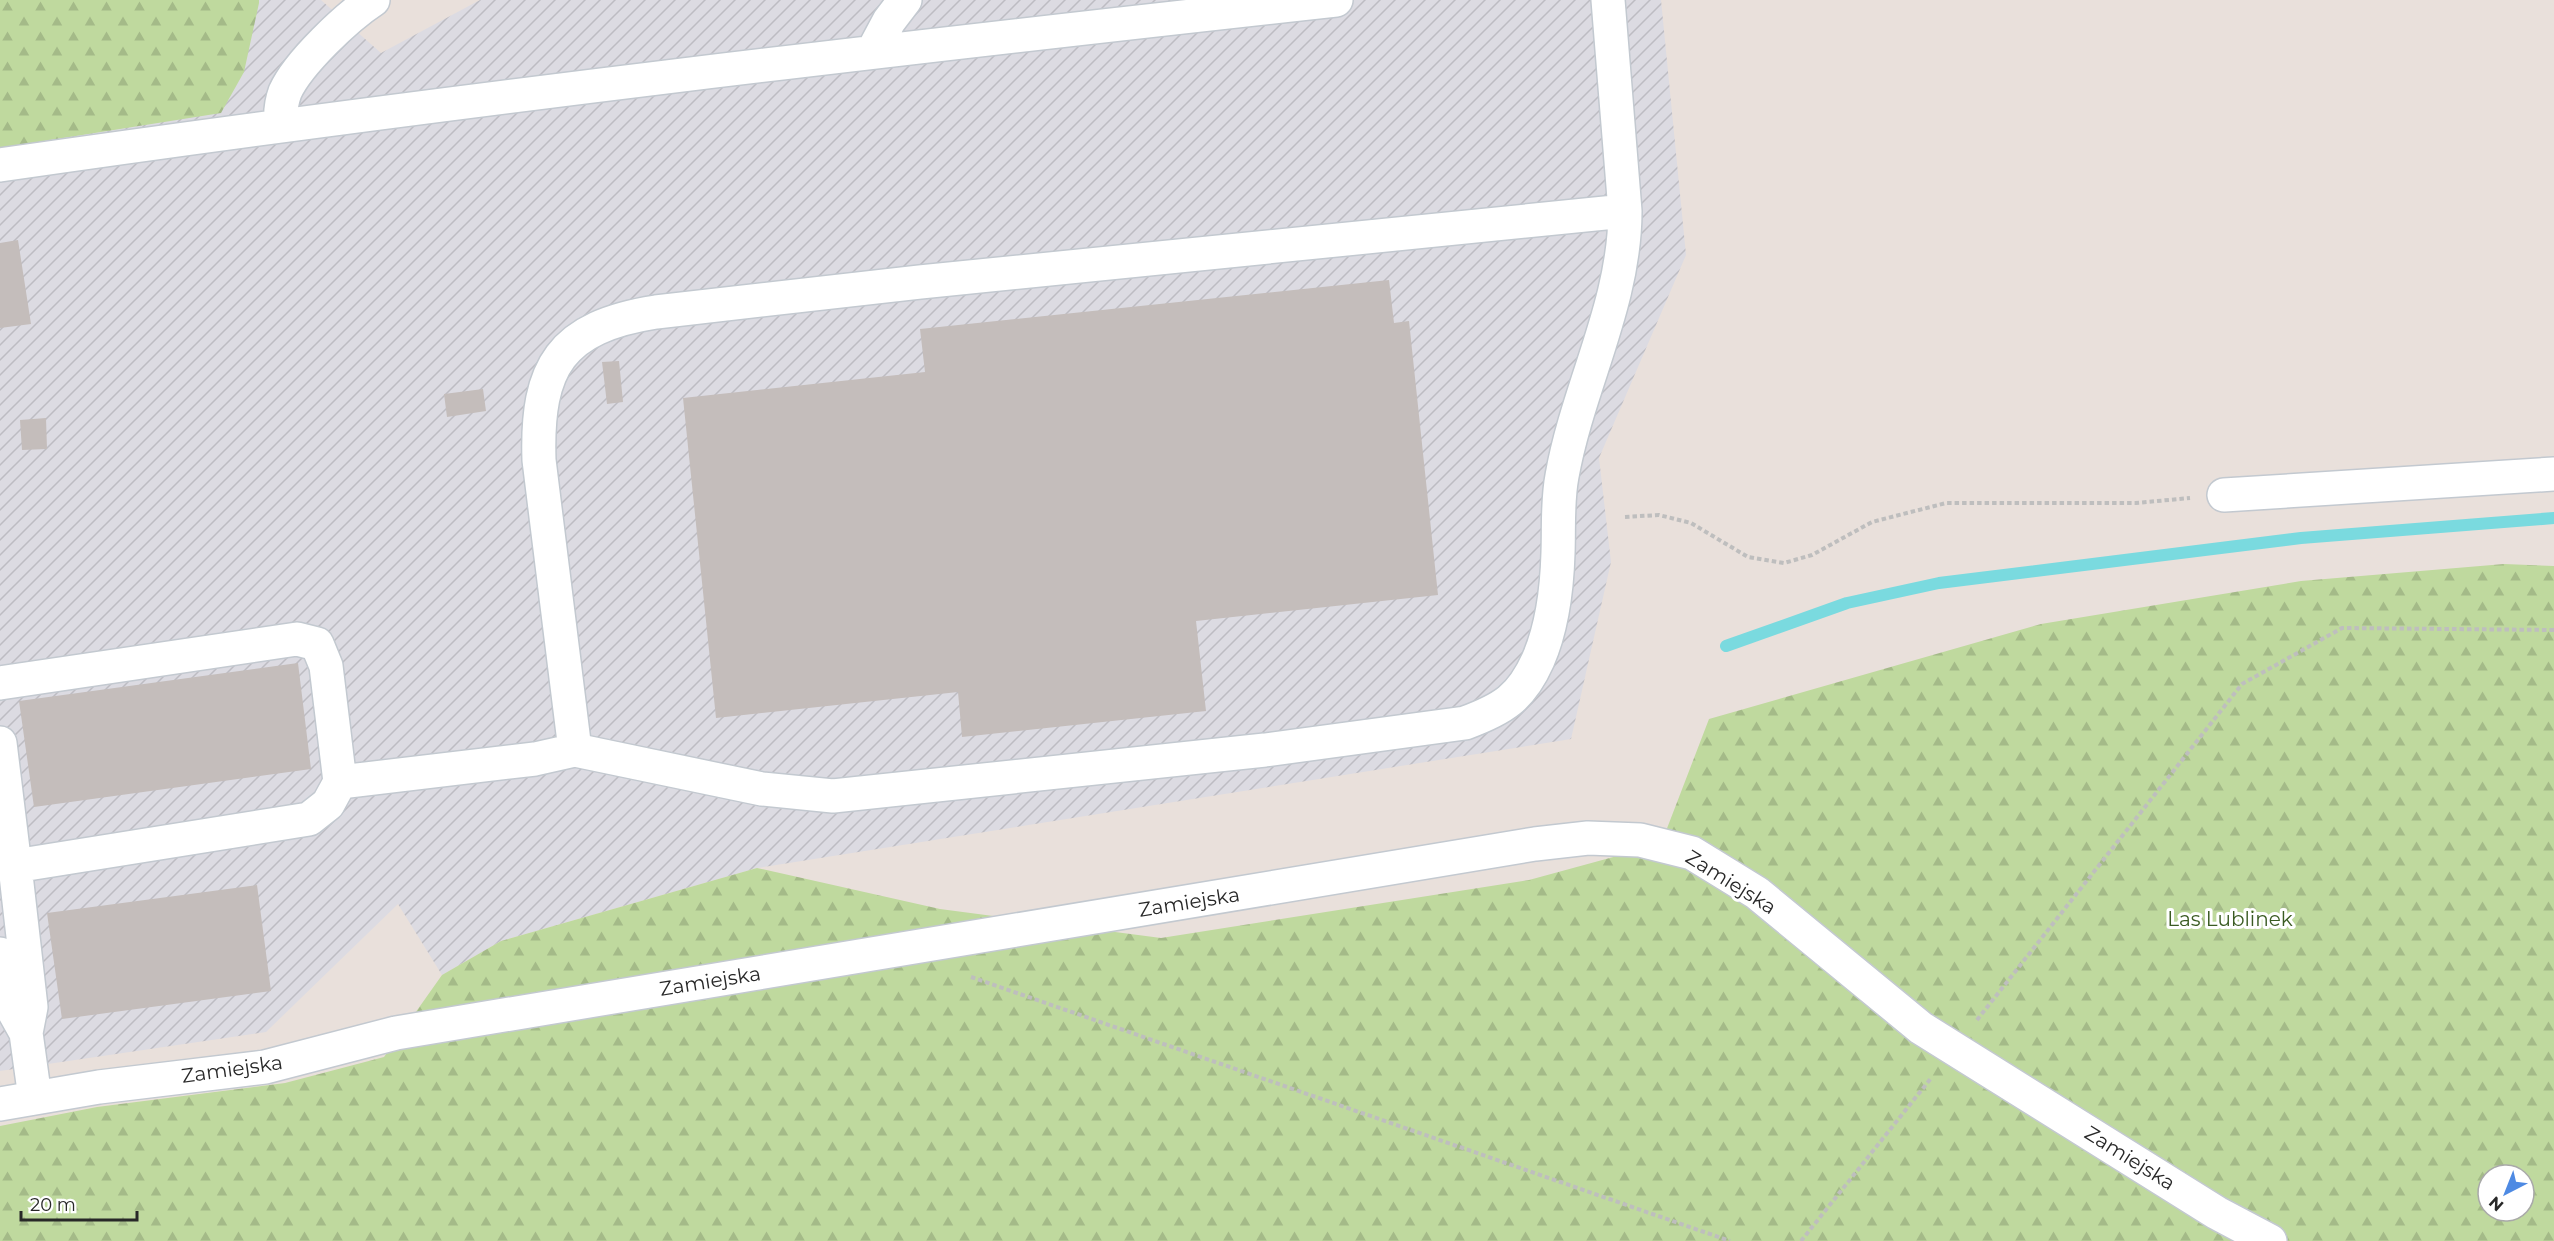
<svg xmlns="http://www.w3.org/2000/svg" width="2554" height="1241" font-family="Montserrat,sans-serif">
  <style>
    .industrial { fill: url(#industrial-furrows) }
    .forest { fill: url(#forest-firs); fill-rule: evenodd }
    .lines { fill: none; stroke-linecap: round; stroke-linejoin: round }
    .stream { stroke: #7adadf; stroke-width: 12 }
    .building { fill: #c4bdbb }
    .minor-casing { stroke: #c3c9d0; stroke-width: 36 }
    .path { stroke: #bebebe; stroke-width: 4; stroke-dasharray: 4.5 3; stroke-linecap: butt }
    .minor { stroke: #fff; stroke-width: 33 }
    .labels { text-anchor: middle; stroke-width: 6; stroke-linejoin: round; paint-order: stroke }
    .street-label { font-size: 20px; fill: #282828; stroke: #fff }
    .park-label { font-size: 20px; fill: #3a5b22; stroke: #fff }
  </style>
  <defs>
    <pattern id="industrial-furrows" width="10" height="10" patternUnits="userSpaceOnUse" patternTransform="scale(1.5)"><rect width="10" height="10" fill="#dcdbe2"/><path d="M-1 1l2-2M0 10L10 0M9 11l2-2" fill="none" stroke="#bdbcc2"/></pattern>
    <pattern id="forest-firs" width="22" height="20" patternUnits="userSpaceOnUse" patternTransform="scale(1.5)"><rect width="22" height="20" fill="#bfd99e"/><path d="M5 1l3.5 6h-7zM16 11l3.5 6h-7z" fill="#a4ba88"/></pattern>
  </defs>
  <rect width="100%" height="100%" fill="#e9e0db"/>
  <path class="industrial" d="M208 0H321L381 53 480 0H1661L1686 255 1599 458 1611 562 1571 739 757 868 501 941 442 975 398 904 266 1032 0 1071V133Z"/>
  <path class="forest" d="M0 0H259V3L244 72 221 113 0 148Z
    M2504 564 2554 566V1241H0V1126L97 1107 285 1083 384 1057 442 975 501 941 757 868 940 909 1161 938 1529 880 1661 844 1709 719 2041 624 2301 581ZM2488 1175H2524V1211H2488Z"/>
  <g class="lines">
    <path class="stream" d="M1726 646 1847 603 1939 583 2301 538 2554 518"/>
  </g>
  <path class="building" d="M18 240 31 324 0 328V243Z
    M1389 280 1394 323 1409 321 1438 595 1196 621 1206 711 962 737 958 692 716 718 683 398 925 372 920 329Z
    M619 361 623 402 607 404 602 362Z
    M483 389 486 411 447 417 444 394Z
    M46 418 47 449 22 450 20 420Z
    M298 663 311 769 34 807 19 701Z
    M257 885 271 991 62 1019 47 913Z"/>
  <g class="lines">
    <defs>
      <path id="minor" d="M873 51 889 21 905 0
        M281 124C280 113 281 103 285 92 298 63 347 17 373 0
        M0 165C444 101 890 49 1336 0
        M2224 495 2554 474
        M0 683 297 639 317 644 326 666 340 782
        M0 743 15 866 309 819 328 804 340 782 535 759 575 750 539 460C536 366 561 327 656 312L920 282 1625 211 1608 0
        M575 750 762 789 833 796 1265 750 1465 723C1503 709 1521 698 1538 660 1552 628 1557 588 1558 553 1559 527 1557 502 1562 476 1578 386 1625 304 1625 211
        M15 866 31 1007 26 1033 35 1098
        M0 954 7 999 26 1033
        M0 1104 99 1087 265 1067 396 1033 1535 844 1588 838 1640 840 1692 853 1757 893 1921 1028 2217 1213 2270 1241"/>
    </defs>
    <use href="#minor" class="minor-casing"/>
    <path class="path" d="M1625 517 1659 515 1691 523 1748 557 1784 563 1812 555 1872 522 1946 503H2136L2190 498
      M971 977 1730 1241
      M1977 1020 2242 684 2342 628 2554 630
      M1801 1241 1932 1077"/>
    <use href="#minor" class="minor"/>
  </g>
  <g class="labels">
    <g class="street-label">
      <text transform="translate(1731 882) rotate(32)" y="7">Zamiejska</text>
      <text transform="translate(1189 902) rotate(-9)" y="7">Zamiejska</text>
      <text transform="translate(710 981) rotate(-9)" y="7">Zamiejska</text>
      <text transform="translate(232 1069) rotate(-8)" y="7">Zamiejska</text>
      <text transform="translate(2130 1158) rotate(32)" y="7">Zamiejska</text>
    </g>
    <g class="park-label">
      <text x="2230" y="926">Las Lublinek</text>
    </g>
  </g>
  <g transform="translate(2506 1193) rotate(222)"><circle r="28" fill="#ffffff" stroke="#a9a9a9" stroke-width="1.5"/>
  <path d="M0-4.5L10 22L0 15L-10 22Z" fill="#4e8ae3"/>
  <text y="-9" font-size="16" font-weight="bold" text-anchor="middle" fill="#282828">N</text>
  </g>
  <path d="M21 1211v9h116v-9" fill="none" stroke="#282828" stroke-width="3"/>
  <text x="30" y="1211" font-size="18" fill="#282828" stroke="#ffffff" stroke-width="4.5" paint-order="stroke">20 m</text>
</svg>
